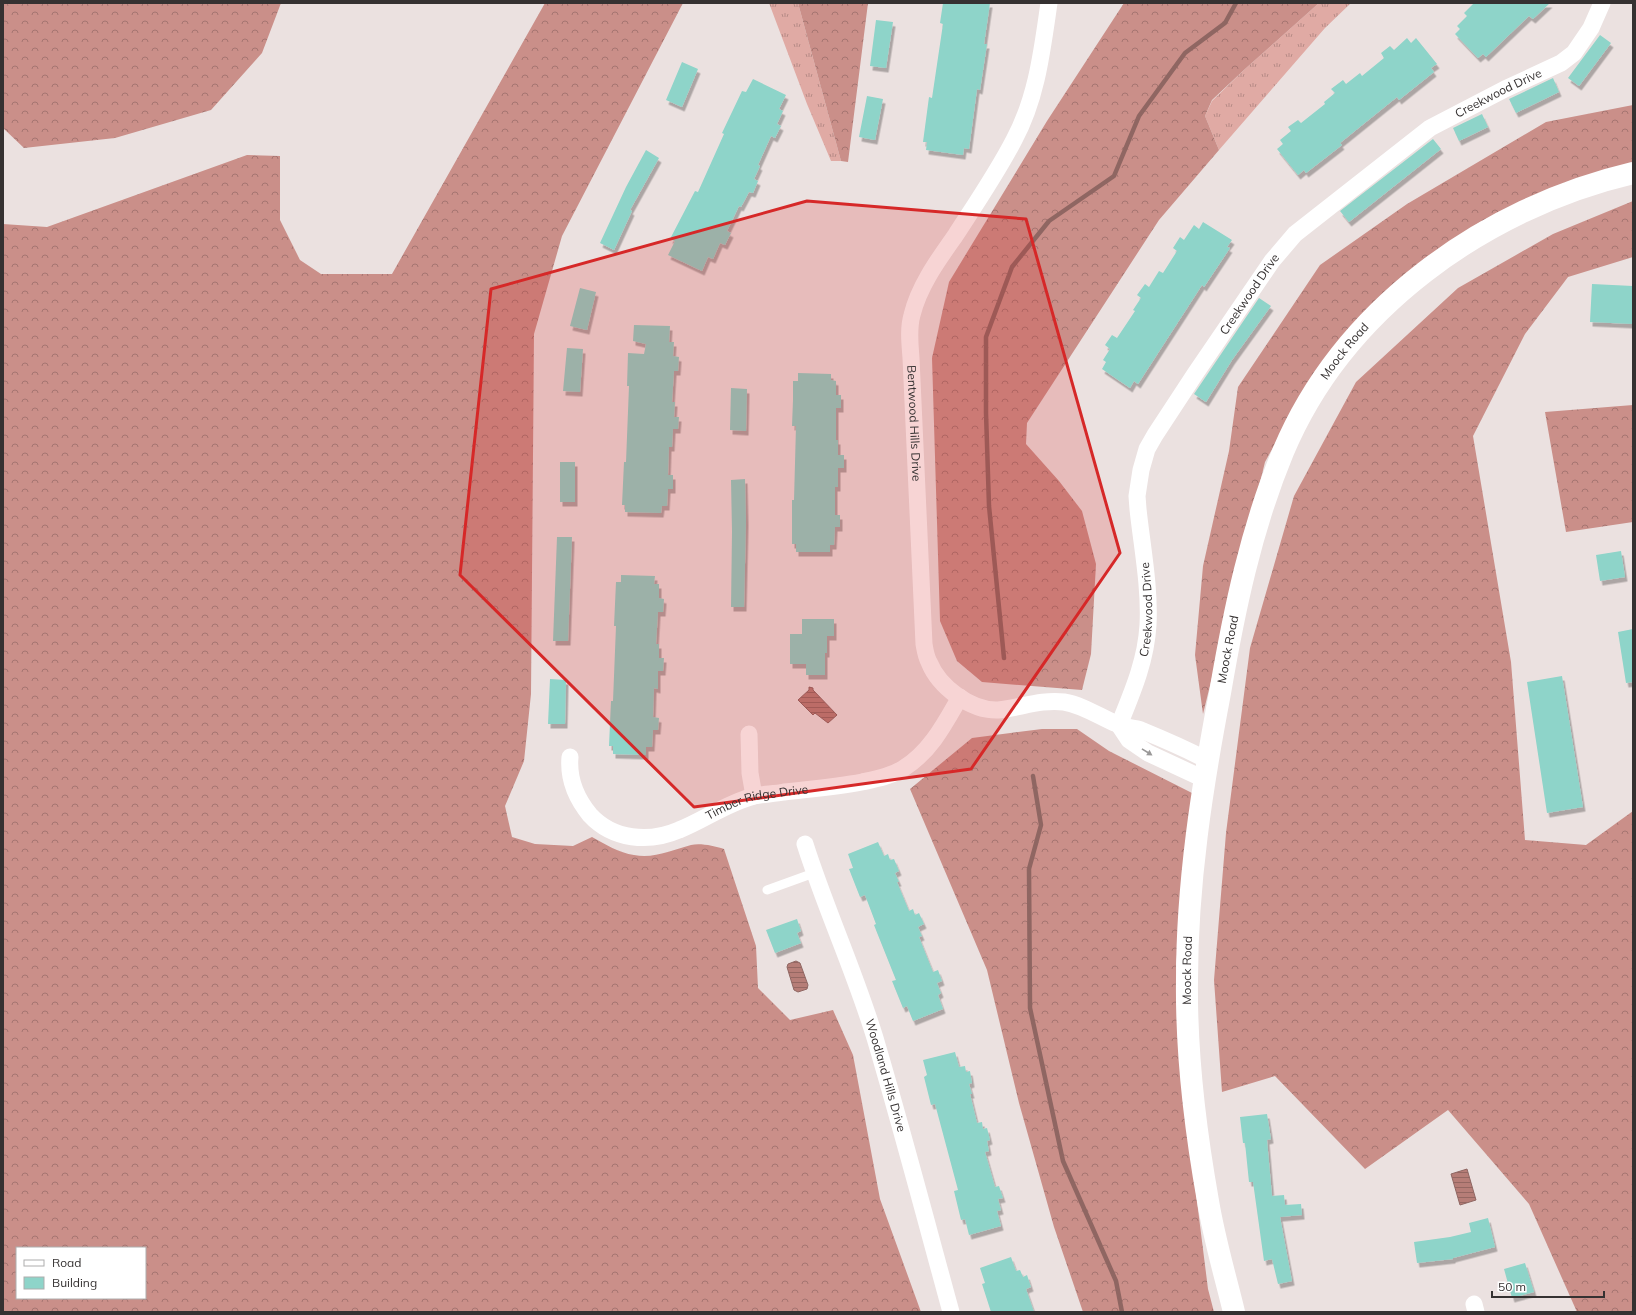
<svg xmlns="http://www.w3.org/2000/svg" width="1636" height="1315" font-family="Mulish,sans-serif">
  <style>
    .grass { fill: url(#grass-tufts) }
    .forest { fill: url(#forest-crowns); fill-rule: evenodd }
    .water { fill: url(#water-rules); stroke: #8f6662 }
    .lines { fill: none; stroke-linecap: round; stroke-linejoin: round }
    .stream { stroke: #8f6662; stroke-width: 4.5 }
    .building { fill: #8ed4c9; filter: url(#shadow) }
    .lane { stroke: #fff; stroke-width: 9 }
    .street { stroke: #fff; stroke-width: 17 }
    .secondary { stroke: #fff; stroke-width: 22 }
    .oneway { fill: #9a9898 }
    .marked { fill: #d62828; fill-opacity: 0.2; stroke: #d62828; stroke-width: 3; stroke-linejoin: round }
    .labels { text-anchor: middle; stroke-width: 3; stroke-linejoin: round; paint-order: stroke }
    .street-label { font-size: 12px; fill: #353131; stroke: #fff }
  </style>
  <defs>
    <pattern id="grass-tufts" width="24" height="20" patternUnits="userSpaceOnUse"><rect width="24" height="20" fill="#e0aaa4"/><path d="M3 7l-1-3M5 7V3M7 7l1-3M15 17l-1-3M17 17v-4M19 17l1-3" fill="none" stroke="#b68b86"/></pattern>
    <pattern id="forest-crowns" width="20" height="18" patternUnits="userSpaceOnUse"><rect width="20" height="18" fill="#ca8f89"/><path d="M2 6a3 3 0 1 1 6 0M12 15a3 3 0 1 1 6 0" fill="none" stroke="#a57571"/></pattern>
    <pattern id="water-rules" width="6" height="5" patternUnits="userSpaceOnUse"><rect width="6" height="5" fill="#b67d77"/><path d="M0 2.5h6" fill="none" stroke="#956762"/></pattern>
    <filter id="shadow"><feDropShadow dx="2.5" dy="4.5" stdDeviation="0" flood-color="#0004"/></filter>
  </defs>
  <rect width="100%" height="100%" fill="#ebe1e0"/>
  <path class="grass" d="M769 3H798L841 161H831L807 104Z
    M1319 3H1351L1325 28 1219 150 1205 116 1212 101 1245 69Z"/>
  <path class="forest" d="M3 3H281L262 53 211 110 115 138 24 148 3 128Z
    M545 3H683L562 236 534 334 531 694 524 761 505 806 512 837 535 844 573 846 592 837C605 844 619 853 634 855 654 859 672 850 691 845 701 843 714 846 724 849L756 946 758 988 790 1020 833 1010 853 1055 880 1199 921 1312H3V224L47 227 247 155 280 156V220L300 260 321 274H392ZM17 1248H145V1298H17Z
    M798 3H868L848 162 841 161Z
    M1124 3H1319L1245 69 1212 100 1205 116 1219 150 1159 220 1027 423 1026 444 1059 481 1082 511 1096 564 1091 654 1082 690 982 682 957 661 940 621 932 358 949 282 1047 121Z
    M1633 105V164L1557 188 1480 222 1424 259 1301 397 1265 462 1203 714 1195 655 1203 566 1229 451 1238 387 1320 265 1407 204 1546 122Z
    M1633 201V257L1568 277 1525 334 1473 436 1511 662 1525 840 1586 845 1633 811V1312H1577L1529 1204 1448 1110 1365 1169 1275 1076 1222 1092 1214 980 1226 833 1250 648 1294 496 1356 382 1458 288 1553 234Z
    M1633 405V522L1566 532 1545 412Z
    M1042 729H1077L1109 751 1194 794 1176 964 1182 1082 1208 1289 1214 1312H1083L1054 1227 1019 1103 987 970 910 789 972 738Z"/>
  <path class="water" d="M809 687 813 688V690L837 715 828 723 815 713 813 715 798 700 809 690Z
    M796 961 800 963 808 985 807 989 798 992 794 990 787 967 788 964Z
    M1467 1169 1476 1200 1460 1205 1451 1174Z"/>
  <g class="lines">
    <path class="stream" d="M1004 658 989 506 986 413V337L1012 267 1049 221 1114 176 1139 116 1185 53 1225 23 1236 3
      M1033 776 1041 825 1029 869 1030 1008 1063 1161 1116 1281 1122 1312"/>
  </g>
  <path class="building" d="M943 3H990L984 44H987L980 90 977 89 969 149 964 148 963 155 926 150 927 142H923L929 97 932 98 943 24 940 23Z
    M1474 3H1550L1533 19 1529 16 1486 57 1483 54 1478 58 1455 34 1460 29 1457 26 1467 16 1464 13Z
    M876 20 893 22 886 68 870 66Z
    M1600 35 1611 43 1579 86 1568 78Z
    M1407 38 1411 43 1416 38 1437 64 1431 68 1434 72 1399 100 1397 97 1340 143 1342 145 1306 173 1304 170 1298 175 1277 149 1283 144 1280 140 1291 131 1288 127 1298 120 1301 123 1325 104 1324 102 1335 93 1331 89 1343 80 1346 84 1360 73 1362 76 1384 58 1381 53 1390 46 1394 50Z
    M682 62 698 69 682 107 666 100Z
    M1553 78 1559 92 1516 113 1509 99Z
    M753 79 786 95 779 109 783 111 777 124 781 126 775 138 771 136 758 165 760 166 754 179 758 181 753 193 749 192 741 207 739 206 727 231 731 233 725 245 720 243 713 259 708 257 702 271 668 255 675 241 670 239 695 191 698 192 724 134 722 133 742 91 746 92Z
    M867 96 883 99 875 140 859 137Z
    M1482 114 1488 127 1459 141 1453 128Z
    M1433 139 1441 149 1349 222 1340 211Z
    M646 150 659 158 630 210 632 211 614 250 600 243 626 187Z
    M1203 222 1232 240 1227 247 1230 248 1204 287 1202 285 1138 384 1134 381 1130 388 1102 369 1106 362 1103 360 1110 349 1105 345 1112 335 1117 338 1135 311 1133 310 1141 298 1137 295 1145 284 1149 287 1159 271 1163 273 1177 251 1173 248 1180 237 1184 240 1194 225 1199 229Z
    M1592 284 1633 286V324L1590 322Z
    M580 288 596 292 587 330 570 326Z
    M1259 298 1271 306 1232 360 1206 402 1194 394Z
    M634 325 670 326 669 342H674L673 356 679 357 678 371H674L672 402H675L674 417H679L678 429H673L672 447H669L668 475H673V489H668L667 506H662L661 513 625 512V505H622L624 462H626L629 386H627L628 353 644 354 646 344 633 341Z
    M567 348 583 349 580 392 563 391Z
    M798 373 831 374V380L836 381V395H841V408H836V440H838V455H844V468H838V487H835V515H840V527H835L834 545H830V552H796V544H792V500H794L796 426H792L793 400V381H798Z
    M731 388 747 389 746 431 730 430Z
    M560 462H575V502H560Z
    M745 479 746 521 744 607H731L732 531 731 480Z
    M557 537H572L568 641H553Z
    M1621 551 1625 577 1600 581 1596 555Z
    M621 575 655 576 654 584H659V598L664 599 663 612H658L656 644H659V658H664L663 671H658V689L654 688 653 717 659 718 658 730H653L652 747H646V755L613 754V746H609L611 701H613L616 626H614L616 582H621Z
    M802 619H834V636H827V653H825V675H806V664H790V634H802Z
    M1633 629V682L1626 683 1618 632Z
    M1562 676 1583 807 1547 813 1527 682Z
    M550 679 566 680 565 724H548Z
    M878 842 884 856 888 854 890 860 894 859 899 871 895 873 899 882H897L909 911 913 909 915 915 919 913 924 924 918 927 922 936 919 937 933 972 938 970 942 981 937 983 941 993 938 995 943 1009 913 1021 907 1006 903 1008 892 981 896 980 874 925 876 924 865 895 860 897 849 869 853 868 848 854Z
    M797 919 801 931 797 933 801 943 775 953 766 930Z
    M955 1052 959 1067 965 1066 966 1072 970 1071 972 1083 969 1084 972 1094H970L977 1123 982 1122 983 1129 987 1128 990 1140 987 1141 989 1151 985 1152 995 1187 999 1186 1003 1198 998 1199 1001 1210 997 1211 1001 1226 969 1235 965 1219 961 1220 954 1191 958 1190 935 1104 931 1105 924 1077 927 1075 923 1060Z
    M1267 1114 1271 1139 1267 1140 1272 1196 1284 1195 1285 1205 1301 1204 1302 1215 1280 1217 1292 1281 1278 1284 1272 1259 1264 1261 1253 1182H1249L1245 1143H1243L1240 1117Z
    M1488 1218 1495 1247 1453 1258V1259L1417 1263 1414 1242 1450 1237 1471 1232 1469 1223Z
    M1011 1257 1016 1271 1020 1270 1023 1277 1027 1275 1031 1287 1026 1289 1034 1312H991L982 1284 985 1283 980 1268Z
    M1525 1263 1534 1292 1512 1298 1504 1269Z"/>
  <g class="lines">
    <path class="lane" d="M767 890 814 873"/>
    <g class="street">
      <path id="s1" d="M1049 3C1042 51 1037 97 1014 140 997 173 975 205 955 236 938 260 919 286 912 315 908 329 910 344 911 358L924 644C925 650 926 657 929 662 939 687 971 711 998 710 1020 708 1041 699 1064 702 1083 705 1100 717 1117 724 1125 728 1133 727 1141 730 1163 739 1186 749 1207 760"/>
      <path id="s2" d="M1119 725C1132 693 1146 661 1148 625 1150 587 1142 547 1138 509L1137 496 1141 470 1147 449 1155 435 1195 374 1272 261 1295 234 1430 128 1505 89 1561 63 1574 53 1591 28 1602 3"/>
      <path d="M1119 725 1129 740 1148 753 1204 779"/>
      <path d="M749 734 750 773 754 796"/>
      <path id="s3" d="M570 757C568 779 576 798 590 815 613 840 649 843 679 830 704 820 727 803 754 796 763 794 774 794 784 792 810 789 836 787 862 782 876 779 892 776 904 768 931 751 945 723 960 697"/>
      <path id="s4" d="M805 844C826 910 855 972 875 1038 902 1129 926 1221 951 1312"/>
      <path d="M1474 1304 1476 1312"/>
    </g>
    <path class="secondary" id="s5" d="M1234 1312C1225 1275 1214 1238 1208 1201 1195 1128 1186 1053 1187 980 1187 883 1202 787 1220 693 1234 611 1251 529 1283 452 1343 309 1484 208 1633 173"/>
  </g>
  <defs><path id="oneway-solid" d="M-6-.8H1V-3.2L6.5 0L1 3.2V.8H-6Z"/></defs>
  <use class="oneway" href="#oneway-solid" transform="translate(1147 752) rotate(32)"/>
  <path class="marked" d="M807 201 1026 219 1120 553 971 769 694 807 460 575 491 289Z"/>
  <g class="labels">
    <g class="street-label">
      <text dy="4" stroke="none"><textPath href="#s2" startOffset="792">Creekwood Drive</textPath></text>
      <text dy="4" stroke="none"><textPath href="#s2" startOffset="468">Creekwood Drive</textPath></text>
      <text dy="4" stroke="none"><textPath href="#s5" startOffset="994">Moock Road</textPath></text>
      <text dy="4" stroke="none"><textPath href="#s1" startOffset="454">Bentwood Hills Drive</textPath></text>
      <text dy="4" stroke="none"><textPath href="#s2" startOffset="120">Creekwood Drive</textPath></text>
      <text dy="4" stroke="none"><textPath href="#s5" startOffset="670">Moock Road</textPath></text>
      <text dy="4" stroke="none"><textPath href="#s3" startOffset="243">Timber Ridge Drive</textPath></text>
      <text dy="4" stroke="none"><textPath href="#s5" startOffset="346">Moock Road</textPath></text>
      <text dy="4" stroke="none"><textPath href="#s4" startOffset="245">Woodland Hills Drive</textPath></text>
    </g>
  </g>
  <rect width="1636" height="1315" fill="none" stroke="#353131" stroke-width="8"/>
  <rect x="16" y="1247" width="130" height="52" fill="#ffffff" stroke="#aeadad"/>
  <rect x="24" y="1260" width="20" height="6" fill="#ffffff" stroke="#aeadad"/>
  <text x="52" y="1267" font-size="12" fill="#353131">Road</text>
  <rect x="24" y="1277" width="20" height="12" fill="#8ed4c9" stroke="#aeadad"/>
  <text x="52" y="1287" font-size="12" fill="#353131">Building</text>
  <path d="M1492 1291v6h112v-6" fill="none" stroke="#353131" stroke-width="2"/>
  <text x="1498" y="1291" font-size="12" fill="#353131" stroke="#ffffff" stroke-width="3" paint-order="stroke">50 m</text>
</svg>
